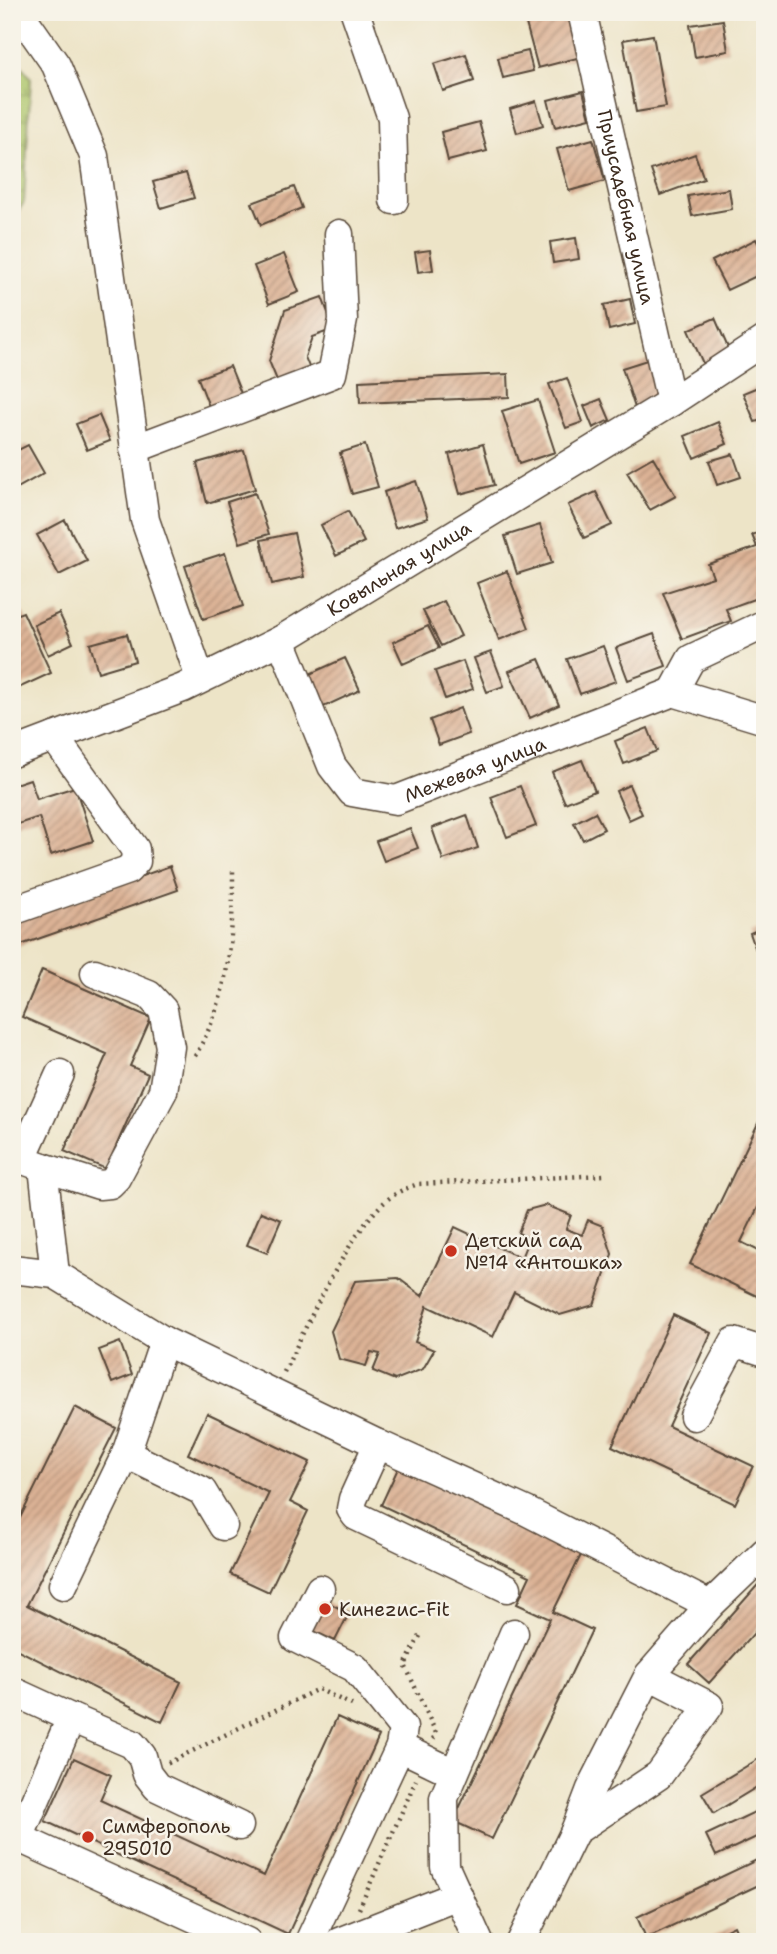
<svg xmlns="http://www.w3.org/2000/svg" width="777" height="1954" font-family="'Shantell Sans',sans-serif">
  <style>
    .wetland { fill: url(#wetland-marsh); stroke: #747845; stroke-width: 2 }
    .building { fill: url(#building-hatch) }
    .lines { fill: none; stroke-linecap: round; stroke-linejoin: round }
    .minor-casing { stroke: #564637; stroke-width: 31 }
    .path { stroke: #564637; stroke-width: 4.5; stroke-dasharray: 2 5; stroke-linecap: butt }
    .minor { stroke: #fff; stroke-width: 28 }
    .poi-dot { fill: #c8321e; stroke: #f7f3e8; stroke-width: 2.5 }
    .labels { text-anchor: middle; stroke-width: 5; stroke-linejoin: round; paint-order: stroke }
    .street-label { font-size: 19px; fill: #3b2a1e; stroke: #f7f3e8 }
    .poi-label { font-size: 19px; fill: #3b2a1e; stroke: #f7f3e8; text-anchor: start }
  </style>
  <defs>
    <pattern id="wetland-marsh" width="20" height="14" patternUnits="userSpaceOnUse" patternTransform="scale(1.75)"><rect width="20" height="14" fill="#aec66c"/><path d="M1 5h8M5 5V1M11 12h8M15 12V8" fill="none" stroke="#8fa158"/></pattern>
    <pattern id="building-hatch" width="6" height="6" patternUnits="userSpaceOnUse" patternTransform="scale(1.75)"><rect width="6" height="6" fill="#dcb295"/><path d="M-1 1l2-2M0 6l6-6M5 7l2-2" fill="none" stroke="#b49179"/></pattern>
  </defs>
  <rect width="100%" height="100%" fill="#f7f3e8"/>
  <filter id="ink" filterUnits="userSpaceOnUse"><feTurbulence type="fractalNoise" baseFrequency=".0143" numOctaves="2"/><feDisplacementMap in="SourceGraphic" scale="14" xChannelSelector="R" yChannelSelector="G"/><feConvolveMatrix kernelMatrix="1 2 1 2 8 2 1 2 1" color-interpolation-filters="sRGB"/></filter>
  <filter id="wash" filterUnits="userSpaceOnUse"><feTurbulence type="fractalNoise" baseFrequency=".00686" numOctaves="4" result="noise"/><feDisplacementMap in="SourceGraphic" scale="28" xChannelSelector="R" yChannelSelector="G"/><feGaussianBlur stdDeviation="1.57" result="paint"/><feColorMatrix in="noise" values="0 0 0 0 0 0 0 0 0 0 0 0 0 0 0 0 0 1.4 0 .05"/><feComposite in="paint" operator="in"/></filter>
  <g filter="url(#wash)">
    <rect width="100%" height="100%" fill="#ede4c7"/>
    <path class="wetland" d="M12 54 31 78 24 202 12 221Z"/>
    <g id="blocks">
      <path class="building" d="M539 12H570L581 57 538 68 524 16Z
        M723 20 728 51 695 57 690 25Z
        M653 35 666 107 636 112 623 40Z
        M528 51 533 71 503 78 498 58Z
        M466 54 474 81 443 91 434 64Z
        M583 91 590 118 555 127 548 100Z
        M536 101 543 125 517 133 510 109Z
        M479 122 487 151 448 161 441 132Z
        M593 139 605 181 569 191 557 149Z
        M695 154 704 179 660 195 651 170Z
        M186 173 194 198 161 208 153 182Z
        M294 187 302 208 261 225 252 203Z
        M729 189 732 209 692 216 688 196Z
        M576 238 579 259 553 263 550 242Z
        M756 239 765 256V272L727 290 712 261Z
        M430 250 433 270 418 272 415 252Z
        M284 254 299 292 269 304 254 266Z
        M322 297 334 329 312 337 305 357 313 377 281 390 269 361 285 310Z
        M630 299 635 324 609 330 604 305Z
        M715 318 732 357 705 368 688 330Z
        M650 359 664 402 636 411 622 368Z
        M230 366 242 396 210 409 198 378Z
        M508 374 509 397 360 403 359 381Z
        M567 378 583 422 566 428 549 384Z
        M765 384V419L755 422 743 393Z
        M601 399 610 420 593 428 584 406Z
        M538 400 555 452 519 464 502 411Z
        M99 415 110 441 87 450 76 424Z
        M718 422 727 444 694 458 685 436Z
        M483 444 494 485 460 494 449 454Z
        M28 445 44 473 12 491V453Z
        M365 445 378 487 352 494 340 453Z
        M244 450 255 489 207 503 197 463Z
        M733 454 741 477 717 485 709 461Z
        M653 457 676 496 650 510 627 472Z
        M416 481 428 518 395 528 384 492Z
        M596 492 612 525 584 538 568 505Z
        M255 493 269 534 240 543 227 502Z
        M348 511 364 542 336 556 321 525Z
        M65 520 87 561 59 575 37 535Z
        M540 525 552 563 517 574 505 536Z
        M765 530V595L726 609 731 621 682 639 663 593 713 577 708 564 757 547 752 535Z
        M294 533 304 577 272 584 261 540Z
        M225 553 243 606 203 619 185 566Z
        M507 571 529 628 499 640 477 583Z
        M444 601 461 636 441 646 423 611Z
        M23 612 51 673 12 691V616Z
        M59 613 73 643 48 655 34 625Z
        M428 626 439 648 403 664 393 642Z
        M127 634 135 661 98 672 90 644Z
        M654 634 666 666 628 680 616 648Z
        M603 646 616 681 580 694 567 659Z
        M491 652 504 686 487 692 474 658Z
        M345 658 360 690 317 710 303 677Z
        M539 659 559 705 530 718 509 671Z
        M463 661 473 689 445 699 435 671Z
        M460 708 469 734 439 745 430 720Z
        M648 728 657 751 624 764 615 741Z
        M582 760 595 791 565 803 552 772Z
        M30 779 37 799 75 787 93 841 51 855 39 817 12 826V785Z
        M629 785 642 814 629 820 616 791Z
        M520 786 536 826 507 837 491 797Z
        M595 812 604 829 583 840 574 823Z
        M467 815 478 848 443 860 432 828Z
        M410 828 418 848 384 861 376 841Z
        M170 866 178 890 12 948V922Z
        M765 927V973H764L750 933Z
        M42 970 151 1018 130 1066 148 1074 106 1169 64 1151 107 1054 22 1017Z
        M765 1109V1193L741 1242 765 1254V1300L690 1264Z
        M546 1205 571 1215 566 1229 582 1235 588 1220 603 1226 612 1254 594 1305 560 1315 514 1292 493 1337 427 1306 415 1342 434 1350 423 1369 395 1380 373 1371 380 1354 371 1352 366 1366 339 1359 331 1331 355 1281 398 1278 422 1296 455 1227 521 1258 529 1238 518 1233 527 1210Z
        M261 1212 281 1220 267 1253 247 1245Z
        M673 1315 711 1333 668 1426 753 1466 735 1504 612 1446Z
        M120 1342 132 1375 112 1383 99 1350Z
        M75 1407 116 1428 27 1605 181 1682 162 1722 12 1647V1534Z
        M207 1413 310 1462 290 1502 308 1511 269 1592 230 1574 269 1493 188 1454Z
        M400 1464 583 1551 553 1612 592 1630 492 1839 453 1821 550 1619 517 1604 530 1576 381 1505Z
        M763 1579 765 1621 709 1683 688 1664Z
        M321 1599 349 1613 335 1641 307 1628Z
        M337 1717 379 1736 288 1934 45 1821 74 1758 111 1775 100 1800 264 1876Z
        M765 1755V1782L714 1813 702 1793Z
        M765 1807V1833L716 1856 706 1835Z
        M765 1856V1882L646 1938 637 1917Z
        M734 1926 741 1942H702Z"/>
    </g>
  </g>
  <g filter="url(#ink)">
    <use href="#blocks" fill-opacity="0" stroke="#564637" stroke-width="2"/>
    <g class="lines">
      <defs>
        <g id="minor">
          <path d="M19 12 56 65 94 156 145 520 200 678"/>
          <path d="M355 12 392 118 394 200"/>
          <path id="s1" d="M582 12 671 402"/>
          <path d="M134 449 332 374 343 320 339 234"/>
          <path id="s2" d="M281 640 332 766 352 792 396 800 673 692"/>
          <path d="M673 692 691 659 765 624"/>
          <path d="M673 692 765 720"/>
          <path id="s3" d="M12 753 183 688 281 640 671 402 765 340"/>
          <path d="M12 911 128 870 136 861 135 849 54 737"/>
          <path d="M12 1156 43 1167 55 1274"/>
          <path d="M22 1158 60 1074"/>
          <path d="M43 1167 99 1185 110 1184 116 1178 163 1091 170 1047 163 1010 149 995 95 973"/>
          <path d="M12 1269 55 1274 164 1341 378 1444 526 1511 710 1605"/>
          <path d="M694 1416 734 1342 765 1352"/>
          <path d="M378 1444 353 1499 351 1509 356 1516 507 1588"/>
          <path d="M126 1454 202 1491 223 1526"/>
          <path d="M63 1585 126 1454 164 1341"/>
          <path d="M320 1589 295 1638 355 1668 403 1728 400 1747"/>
          <path d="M12 1691 71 1718 19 1838"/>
          <path d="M71 1718 132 1744 142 1756 147 1774 157 1787 239 1826"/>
          <path d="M575 1831 659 1775 709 1706 649 1675"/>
          <path d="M12 1841 19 1838 247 1942"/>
          <path d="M309 1942 400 1747 454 1773"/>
          <path d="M339 1942 458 1895"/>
          <path d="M479 1942 445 1867 444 1798 514 1633"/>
          <path d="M521 1942 575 1831 591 1789 649 1675 710 1605 765 1552"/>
        </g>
      </defs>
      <use href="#minor" class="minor-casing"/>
      <path class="path" d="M195 1056C230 997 233 938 233 871
        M284 1372C306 1328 354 1219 394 1195 401 1190 410 1187 418 1184L604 1175
        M420 1636 405 1665 436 1733 433 1739
        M168 1763 318 1689 352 1705
        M359 1909 416 1780"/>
      <use href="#minor" class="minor"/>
    </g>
  </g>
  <g class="poi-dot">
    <circle cx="451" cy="1251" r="7"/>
    <circle cx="325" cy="1609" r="7"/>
    <circle cx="88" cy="1837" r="7"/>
  </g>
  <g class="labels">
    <g class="street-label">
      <text dy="7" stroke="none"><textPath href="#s1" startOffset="200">Приусадебная улица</textPath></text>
      <text dy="7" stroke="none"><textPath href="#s3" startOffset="430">Ковыльная улица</textPath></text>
      <text dy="7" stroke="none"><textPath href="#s2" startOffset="298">Межевая улица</textPath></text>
    </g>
    <g class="poi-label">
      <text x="465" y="1247">Детский сад<tspan x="465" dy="22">№14 «Антошка»</tspan></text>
      <text x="339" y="1616">Кинеzис-Fit</text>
      <text x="102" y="1833">Симферополь<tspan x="102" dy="22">295010</tspan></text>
    </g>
  </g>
  <rect width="777" height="1954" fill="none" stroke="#f7f3e8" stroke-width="42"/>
</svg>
